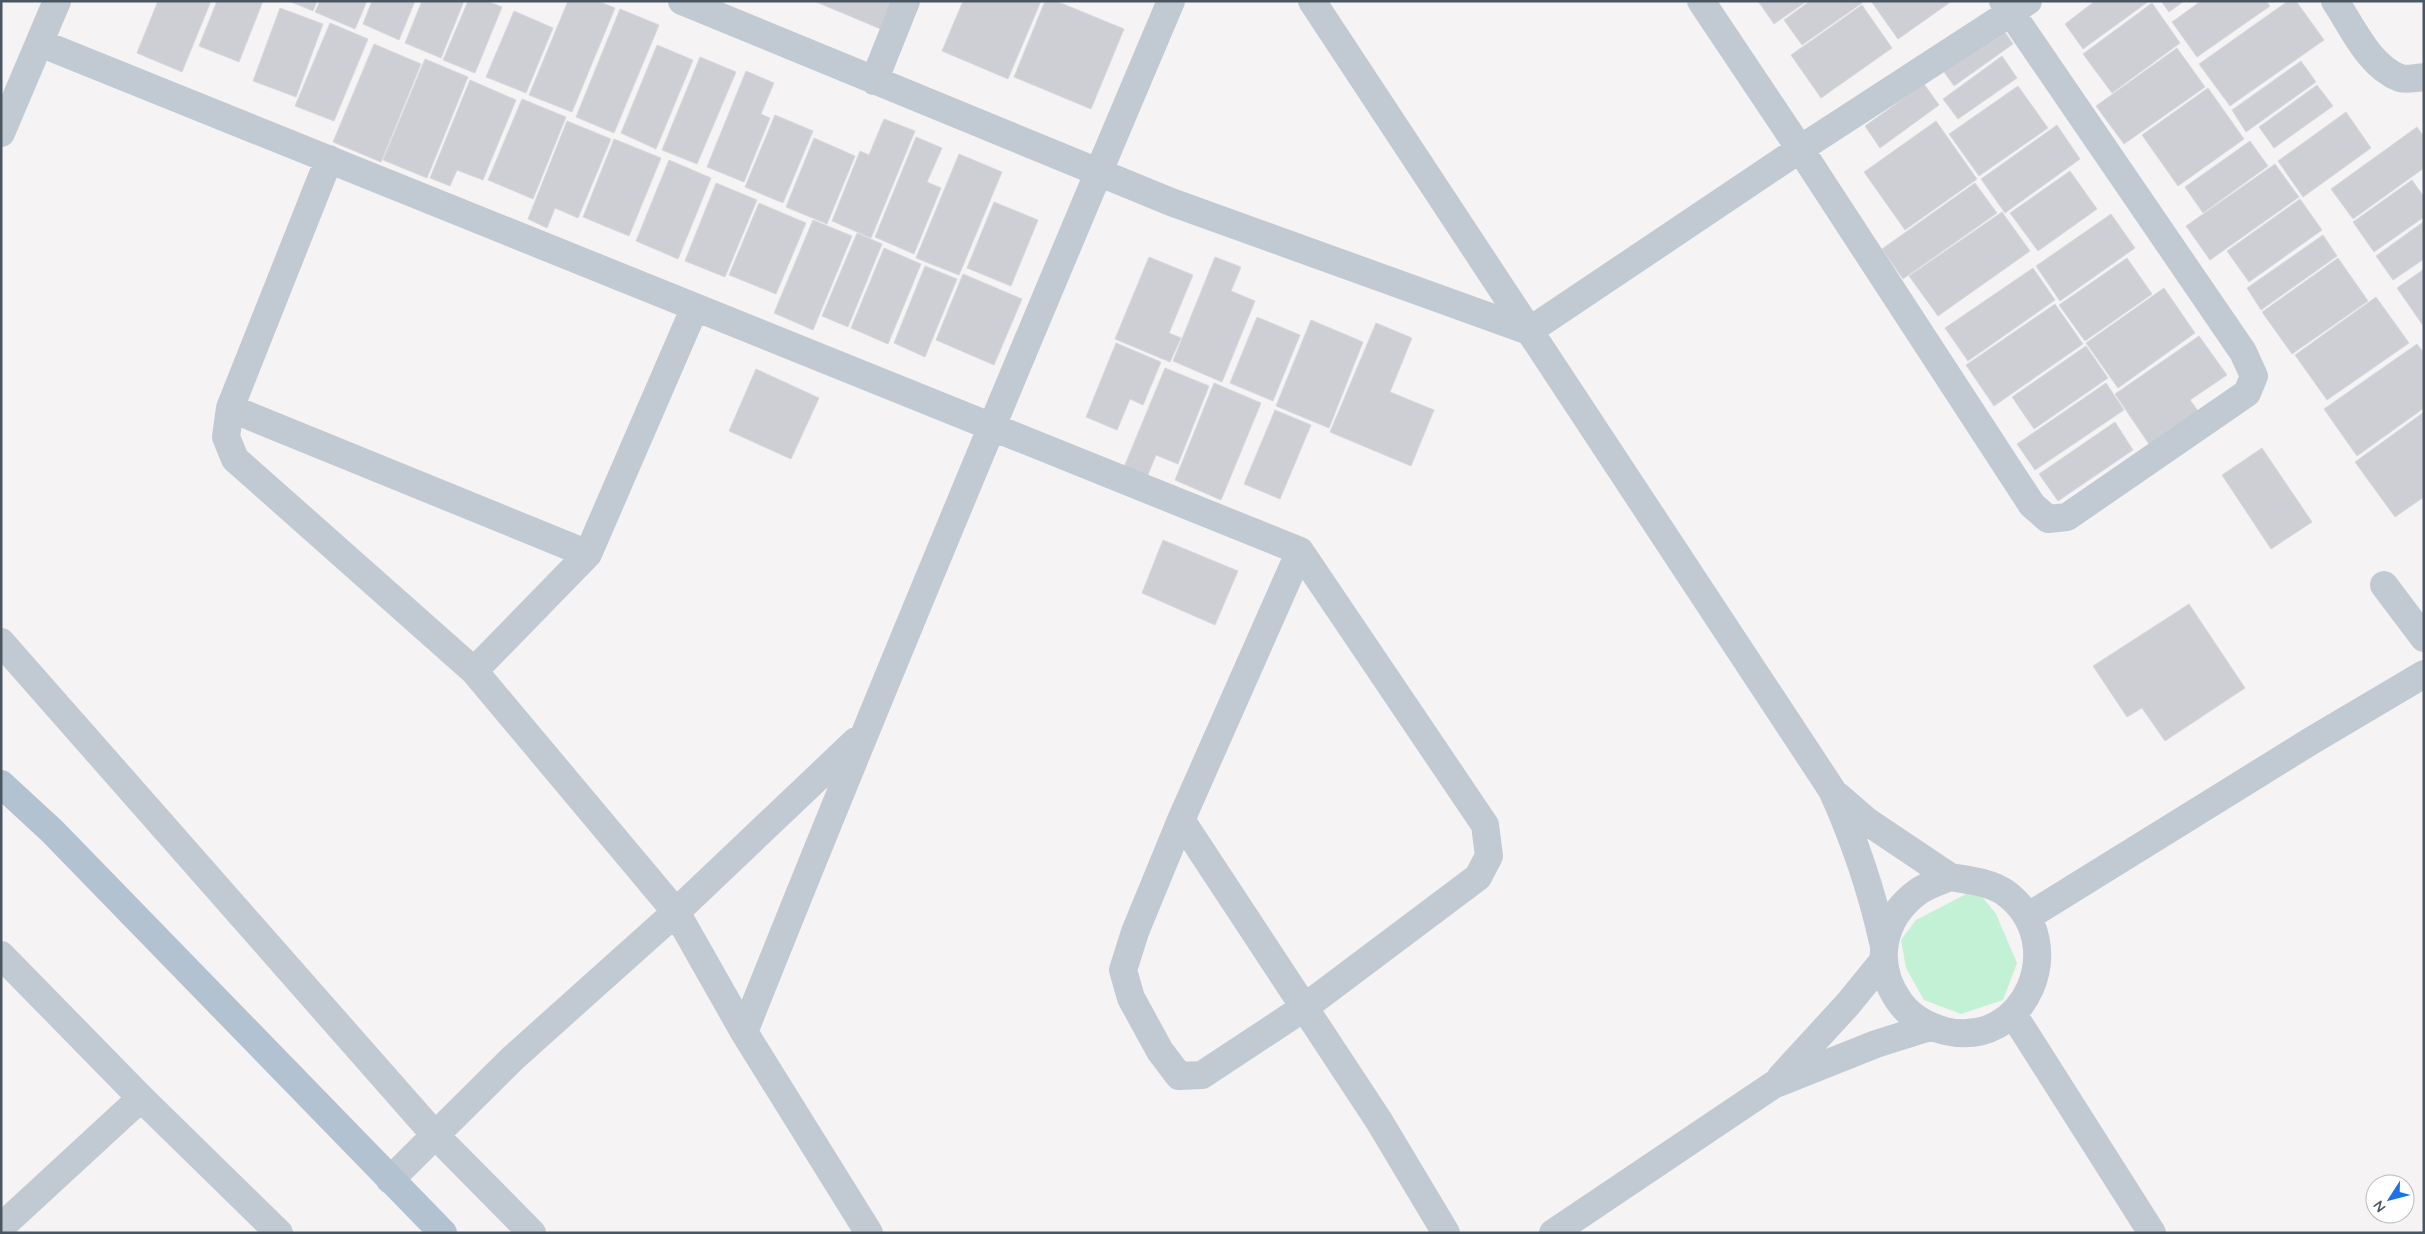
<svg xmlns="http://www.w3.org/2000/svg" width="2425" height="1234" font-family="Quicksand,sans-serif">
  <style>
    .green { fill: #c3f1d5 }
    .building { fill: #cdcfd5; stroke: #d7d9de }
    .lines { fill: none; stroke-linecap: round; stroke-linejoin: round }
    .minor { stroke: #c1cad2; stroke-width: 28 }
    .major { stroke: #b3c2d1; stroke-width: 28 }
  </style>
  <rect width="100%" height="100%" fill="#f5f3f3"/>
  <path class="green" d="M1976 889 1996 914 2017 963 2003 1000 1961 1014 1924 1000 1906 968 1901 940 1916 920Z"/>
  <path class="building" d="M158 1H211L182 72 137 53Z
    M217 1H263L239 62 199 46Z
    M289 1H317L313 11Z
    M320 1H367L355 29 315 12Z
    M372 1H415L399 40 363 24Z
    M422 1H464L441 58 405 43Z
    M468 1H487L502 7 475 73 443 60Z
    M568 1H598L615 8 572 112 529 95Z
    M814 1H895L883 30Z
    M963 1H1041L1008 79 942 51Z
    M1045 1H1056L1124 29 1091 109 1014 77Z
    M1758 1H1807L1774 24Z
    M1810 1H1861L1862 3 1802 45 1784 20Z
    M1871 1H1952L1898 39Z
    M2095 1H2149L2083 49 2065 24Z
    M2161 1H2184L2169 12Z
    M2201 1H2266L2270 6 2197 57 2172 22Z
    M2288 1H2296L2324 40 2230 106 2199 64Z
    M2152 3 2180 43 2112 93 2083 54Z
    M1862 5 1892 48 1821 98 1791 55Z
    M280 8 323 24 296 97 253 81Z
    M620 9 659 25 614 133 576 117Z
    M514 11 553 28 526 93 486 77Z
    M330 23 368 39 334 121 295 106Z
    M2001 26 2013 44 1954 86 1939 65Z
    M374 44 421 64 381 162 333 142Z
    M657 45 693 60 656 149 621 133Z
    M2177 48 2205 87 2124 144 2096 106Z
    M2002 56 2017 78 1958 119 1943 99Z
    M700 57 736 72 697 164 662 150Z
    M425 59 468 77 427 178 383 160Z
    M2301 61 2316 82 2246 132 2232 110Z
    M746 71 774 83 761 114 770 118 744 182 707 167Z
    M470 80 516 100 483 180 457 170 450 186 430 178Z
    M1924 84 1939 105 1880 148 1865 126Z
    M2317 85 2333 106 2274 148 2259 127Z
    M2018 86 2048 128 1979 176 1949 134Z
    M2208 88 2244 139 2178 186 2142 135Z
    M522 99 566 117 533 199 488 180Z
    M2346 112 2371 148 2303 197 2278 161Z
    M775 115 813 131 783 203 745 187Z
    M884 119 915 131 871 238 832 221 860 151 869 155Z
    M567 121 611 139 578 218 555 208 547 228 528 219Z
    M1936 121 1977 179 1905 230 1864 172Z
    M2057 125 2080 159 2005 213 1981 179Z
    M2417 127 2424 137V168L2353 219 2331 189Z
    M916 137 942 148 927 182 941 188 914 254 875 237Z
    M814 138 855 156 827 224 786 207Z
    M614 139 661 158 629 236 583 217Z
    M2250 141 2268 166 2203 213 2185 187Z
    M959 154 1002 172 959 275 916 258Z
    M669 160 711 178 678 259 636 241Z
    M2275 164 2299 197 2210 260 2186 226Z
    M2070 171 2097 209 2038 251 2010 213Z
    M2412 180 2424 197V217L2374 252 2353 222Z
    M716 183 757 200 725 277 685 261Z
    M1975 183 1997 213 1903 279 1882 249Z
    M2300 199 2322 230 2249 282 2227 251Z
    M994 202 1038 220 1011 286 967 268Z
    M759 203 806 223 776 294 729 275Z
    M2002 212 2030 251 1938 316 1909 276Z
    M2111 214 2135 248 2060 301 2036 266Z
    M813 220 852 236 813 330 774 313Z
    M2423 222 2424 259 2393 280 2376 256Z
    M857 233 882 244 848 327 822 316Z
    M2323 235 2337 256 2261 310 2247 288Z
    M884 248 921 264 888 344 851 328Z
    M1149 257 1193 275 1169 333 1181 338 1170 362 1115 339Z
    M1215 257 1241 267 1231 291 1255 301 1222 382 1173 361Z
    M2127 258 2152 294 2085 341 2059 305Z
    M2338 258 2368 301 2292 354 2262 312Z
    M925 266 957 279 925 357 894 343Z
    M2033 268 2055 300 1968 361 1945 328Z
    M2424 269V327L2397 288Z
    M963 274 1022 299 994 365 936 340Z
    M2164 288 2195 333 2118 388 2086 343Z
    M2376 297 2409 343 2327 400 2295 355Z
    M2055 304 2083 344 1994 406 1966 365Z
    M1257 317 1300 335 1273 401 1230 383Z
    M1311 320 1363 342 1329 428 1276 406Z
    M1376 323 1412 338 1390 392 1434 410 1411 466 1330 432Z
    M2199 336 2227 375 2190 400 2204 419 2155 453 2115 394Z
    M1116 343 1161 362 1143 405 1130 399 1117 430 1086 417Z
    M2417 344 2424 353V408L2357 456 2324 409Z
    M2086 346 2108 378 2034 429 2012 397Z
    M1165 368 1209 386 1178 464 1156 455 1147 477 1124 467Z
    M756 369 819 398 791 459 729 431Z
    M1214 383 1261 403 1221 500 1175 480Z
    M2106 383 2124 410 2035 470 2017 444Z
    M1275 410 1311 425 1280 499 1244 484Z
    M2424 412V497L2395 517 2355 462Z
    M2115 422 2133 450 2058 501 2039 474Z
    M2262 448 2312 522 2271 549 2222 475Z
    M1163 540 1238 571 1215 625 1142 593Z
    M2189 604 2245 688 2165 741 2142 708 2127 717 2093 666Z"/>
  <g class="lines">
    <path class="minor" d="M682 1 1171 202 1529 331 1800 149 2028 1
      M1312 1 1832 790C1855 841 1871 888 1883 942
      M1701 1 1800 149 2032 505 2048 519 2067 517 2247 393 2254 376 2243 352 2003 1
      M2335 1C2353 28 2369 66 2400 78 2407 80 2417 78 2424 77
      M40 43 1300 551 1485 825 1489 856 1478 877 1305 1007 1202 1075 1179 1076 1160 1051 1131 998 1123 970 1135 932 1181 820 1300 551
      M874 81 906 1
      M1 133 57 1
      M329 159 230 408 588 554 695 307
      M230 408 226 437 235 459 474 671 676 912 744 1032 869 1233
      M2384 585 2424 638
      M1 642 435 1135 532 1233
      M474 671 588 554
      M1838 796 1868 822 1950 877
      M1181 820 1379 1121 1446 1233
      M1950 877C1969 880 1991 882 2007 894 2071 944 2025 1050 1945 1031 1926 1026 1910 1017 1899 1001 1873 964 1881 918 1919 891 1928 885 1940 881 1950 877Z
      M2027 917 2311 741 2424 674
      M1 955 141 1098 279 1233
      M2013 1014 2152 1233
      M744 1032C882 686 1026 343 1171 1
      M1781 1077 1848 1004 1883 961
      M390 1180 513 1058 676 912 856 741
      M1 1227 141 1098
      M1553 1233 1773 1085 1876 1044 1930 1027"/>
    <path class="major" d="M1 784 52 831 443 1233"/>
  </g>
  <rect width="2425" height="1234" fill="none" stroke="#4a5661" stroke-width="5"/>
  <g transform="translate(2390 1199) rotate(234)"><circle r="24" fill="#ffffff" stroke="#b7bbc0"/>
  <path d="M0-4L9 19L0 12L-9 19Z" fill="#1a73e8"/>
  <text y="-8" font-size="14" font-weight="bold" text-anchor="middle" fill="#4a5661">N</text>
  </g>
</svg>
